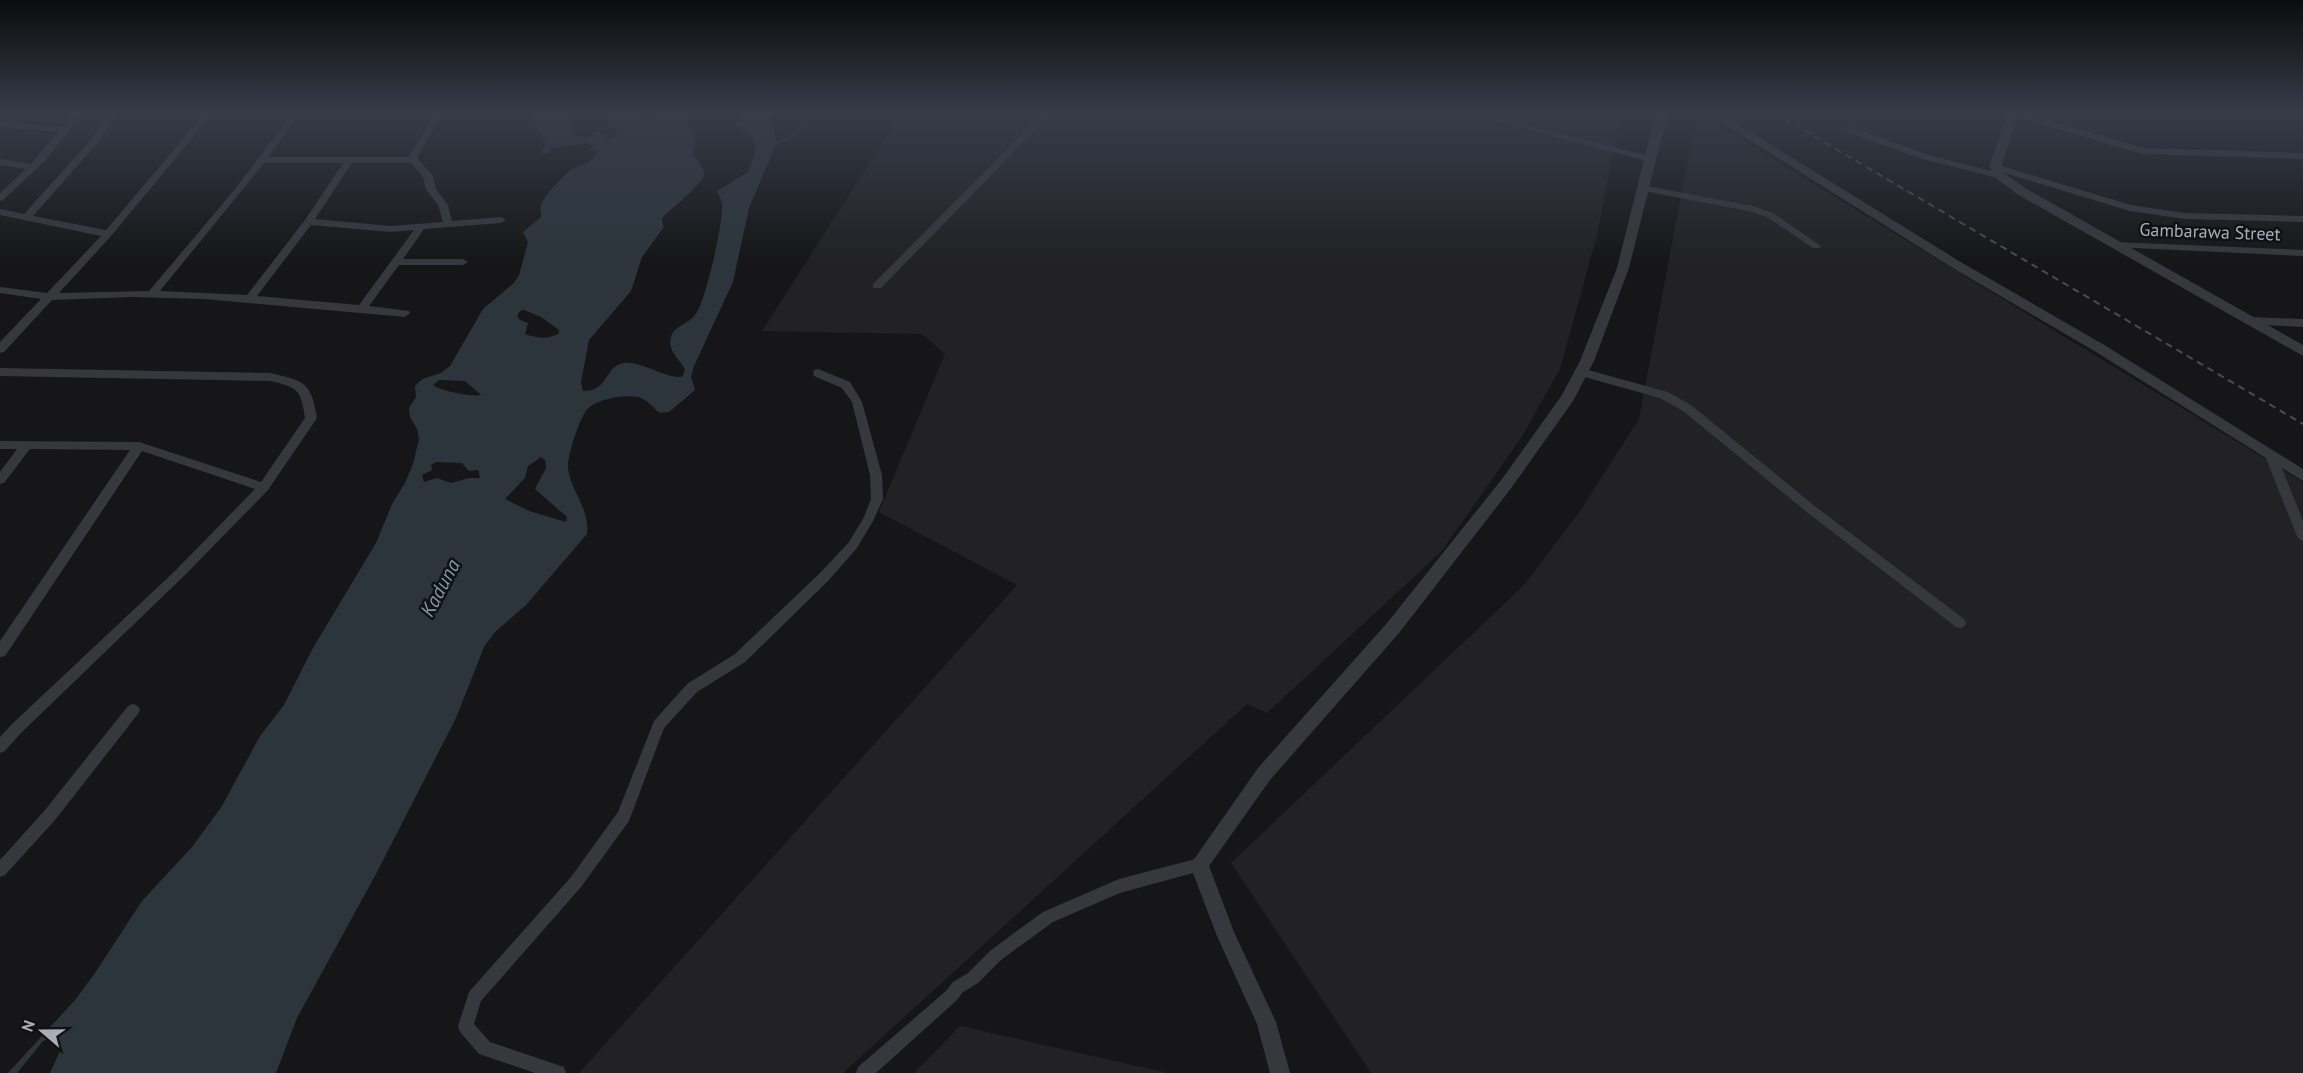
<svg xmlns="http://www.w3.org/2000/svg" width="2303" height="1073" font-family="'PT Sans',sans-serif">
  <style>
    .built { fill: #222225 }
    .water { fill: #2c353c; fill-rule: evenodd }
    .lines { fill: none; stroke-linecap: round; stroke-linejoin: round }
    .stream { stroke: #2c353c; stroke-width: 2 }
    .minor { fill: #37383d; fill-rule: evenodd }
    .tertiary { fill: #37383d; fill-rule: evenodd }
    .rail { stroke: #4a4c52; stroke-width: 2; stroke-dasharray: 7 5; stroke-linecap: butt }
    .labels { text-anchor: middle; stroke-width: 5; stroke-linejoin: round; paint-order: stroke }
    .street-label { font-size: 18px; fill: #a8adb8; stroke: #111113 }
    .water-label { font-size: 20px; font-style: italic; fill: #7f9bb3; stroke: #111113 }
  </style>
  <rect width="100%" height="100%" fill="#161618"/>
  <path class="built" d="M906 112H1621L1597 235 1560 369 1521 438 1441 552 1267 713 1247 704 843 1073H579L1017 585 879 512 945 354 922 334 762 331 897 120Z
    M1699 114 2303 482V1073H1371L1231 863 1524 585 1580 511 1639 419 1689 153Z
    M960 1026H961L1168 1073H914Z"/>
  <path class="water" d="M533 112H569C571 124 570 136 585 139L595 132H600L609 139 617 134 618 131 608 126 609 112H644L645 118 649 119 656 112H697L689 117 685 124 696 134 693 155 703 169 704 175C698 190 663 214 662 219 662 222 664 225 663 228L642 257 631 291 589 340 581 382 583 391C609 392 604 366 624 363 641 361 673 382 683 376L685 369C679 358 667 351 671 337 674 325 691 324 697 312 706 298 724 220 722 204 721 199 719 195 717 191L748 172 756 150 752 136 735 125 743 112H771L776 144 749 208 733 282 694 366 691 377 695 390 669 412 660 413C653 408 647 399 638 397 624 394 594 399 586 411 579 420 567 457 568 468 571 492 590 509 587 534L526 605 494 633 484 647 456 718 376 874 297 1018 276 1073H50L61 1049 58 1042 52 1038 43 1041 17 1073H8L75 1000 95 973 142 901 192 847 222 806 260 736 284 705 313 648 376 543 392 504 405 483 413 464 419 439 417 429 410 417 409 408 416 397 415 386 422 379 441 373 450 366 483 309 514 283 519 275 528 242 523 232 541 217C542 213 539 208 542 203 547 192 558 182 567 173 576 164 594 165 597 151L590 150 593 146 589 143 553 148 545 154 540 153 546 145 536 127ZM524 310 541 317 559 330V333C549 340 535 338 525 334L528 323 520 320 517 316 520 311ZM439 380 465 381 481 395C472 397 440 391 433 385ZM541 457 545 460 546 468 535 489 567 517 566 522 529 511 505 499 525 478 528 466ZM436 462 462 463 469 471 478 470 480 478H469L451 483 437 478 424 482 422 475 432 470 431 465Z"/>
  <g class="lines">
    <path class="stream" d="M879 112 884 114 890 112
      M774 144 788 139 817 112"/>
    <path class="minor" d="M75 112H83L45 161 3 200 0 201V193L26 169 0 165V159L31 164 58 132 0 127V121L62 127Z
      M111 112H119L94 147 33 216 106 230 206 112H214L111 236 59 293 149 291 231 194 294 112H302L268 157H409L432 118V115L428 112H439L440 118 418 155V159L433 176 436 189 448 205 452 221 501 217 506 220 501 223 424 229 403 259H463L468 262 463 265H399L369 306 409 311 410 313 405 317 204 299 132 297 52 300 4 352 0 353V342L41 299 0 293V287L47 293 101 236 0 215V209L24 214 88 143ZM264 163H343L305 220 247 295 160 291ZM352 163H411L423 177 426 189 438 205 443 222 391 226 315 219ZM311 225 391 232 414 230 359 305 257 296Z
      M1044 112H1053L881 288H873V284Z
      M1463 112H1476L1653 157 1655 159 1650 162Z
      M2010 112H2018L2144 148 2303 153V159L2143 154 2010 115Z
      M1848 126 1929 155 2004 174 2006 176 2001 179 1923 159 1845 131 1844 129Z
      M1995 164 2131 205 2185 213 2303 216V222L2185 219 2130 211 1992 169V165Z
      M1642 185 1753 206 1773 213 1821 246 1819 248H1813L1767 217 1748 211 1639 190V186Z
      M2116 242 2303 250V256L2113 247V243Z
      M2249 317 2303 319V327L2245 324 2244 321 2245 318Z
      M0 368 270 373C304 381 311 381 317 418L268 490 185 575 21 733 5 751 0 753V737L11 725 177 569 255 489 142 451 5 656 0 657V641L130 450 30 449 4 483 0 484V472L17 449H0V441L139 442 261 482 305 418C301 389 297 387 270 381L0 376Z
      M1581 368 1668 392 1691 405 1816 507 1964 619 1966 623 1964 627 1960 628 1956 627 1808 513 1683 411 1660 398 1577 375 1576 372Z
      M818 369 850 382 862 402 882 475 883 499 873 521 857 548 828 581 745 662 697 692 664 728 629 821 581 887 481 1001 474 1024 490 1042 558 1065 564 1067 566 1073H535L479 1054 460 1032 458 1026 469 992 571 877 618 812 654 721 687 684 735 654 820 573 849 542 864 517 871 499 870 475 852 402 842 388 814 376 813 373 814 370Z
      M2271 452 2277 456 2303 521V541L2299 539 2297 536 2265 456Z
      M133 704 138 706 140 710 138 714 55 820 5 875 0 877V860L45 810 128 706Z
      M1199 858 1204 860 1206 865 1204 870 1120 893 1053 922 1001 960 978 983 963 992 956 1001 876 1073H856L858 1067 946 991 953 982 968 973 991 950 1043 912 1119 879Z"/>
    <path class="tertiary" d="M1656 112H1668L1629 268 1594 361 1573 401 1512 487 1399 633 1270 780 1209 866 1234 932 1276 1022 1290 1073H1270L1257 1024 1217 936 1190 865 1258 768 1387 623 1502 479 1562 395 1580 361 1617 268Z
      M1705 112H1718L1959 261 2106 346 2303 469V481L2096 352 1951 267Z
      M2005 112 2019 113 2001 167 2005 174 2025 188 2303 345V356L2017 194 1997 179 1989 167 2007 115Z"/>
    <path class="rail" d="M1773 112 2303 424"/>
  </g>
  <linearGradient id="sky" x2="0" y2="1"><stop stop-color="#0c0c0d"/><stop offset="0.43" stop-color="#363c48"/><stop offset="1" stop-color="#363c48" stop-opacity="0"/></linearGradient>
  <rect width="2303" height="262" fill="url(#sky)"/>
  <g class="labels">
    <g class="street-label">
      <text transform="translate(2210 232) rotate(2)" y="6">Gambarawa Street</text>
    </g>
    <g class="water-label">
      <text transform="translate(440 588) rotate(-62)" y="7">Kaduna</text>
    </g>
  </g>
  <g transform="translate(42 1031) rotate(290)" stroke="#111113" stroke-width="4.5" paint-order="stroke">
  <path d="M0-4.5L10 22L0 15L-10 22Z" fill="#a8adb8"/>
  <text y="-9" font-size="16" font-weight="bold" text-anchor="middle" fill="#a8adb8">N</text>
  </g>
</svg>
